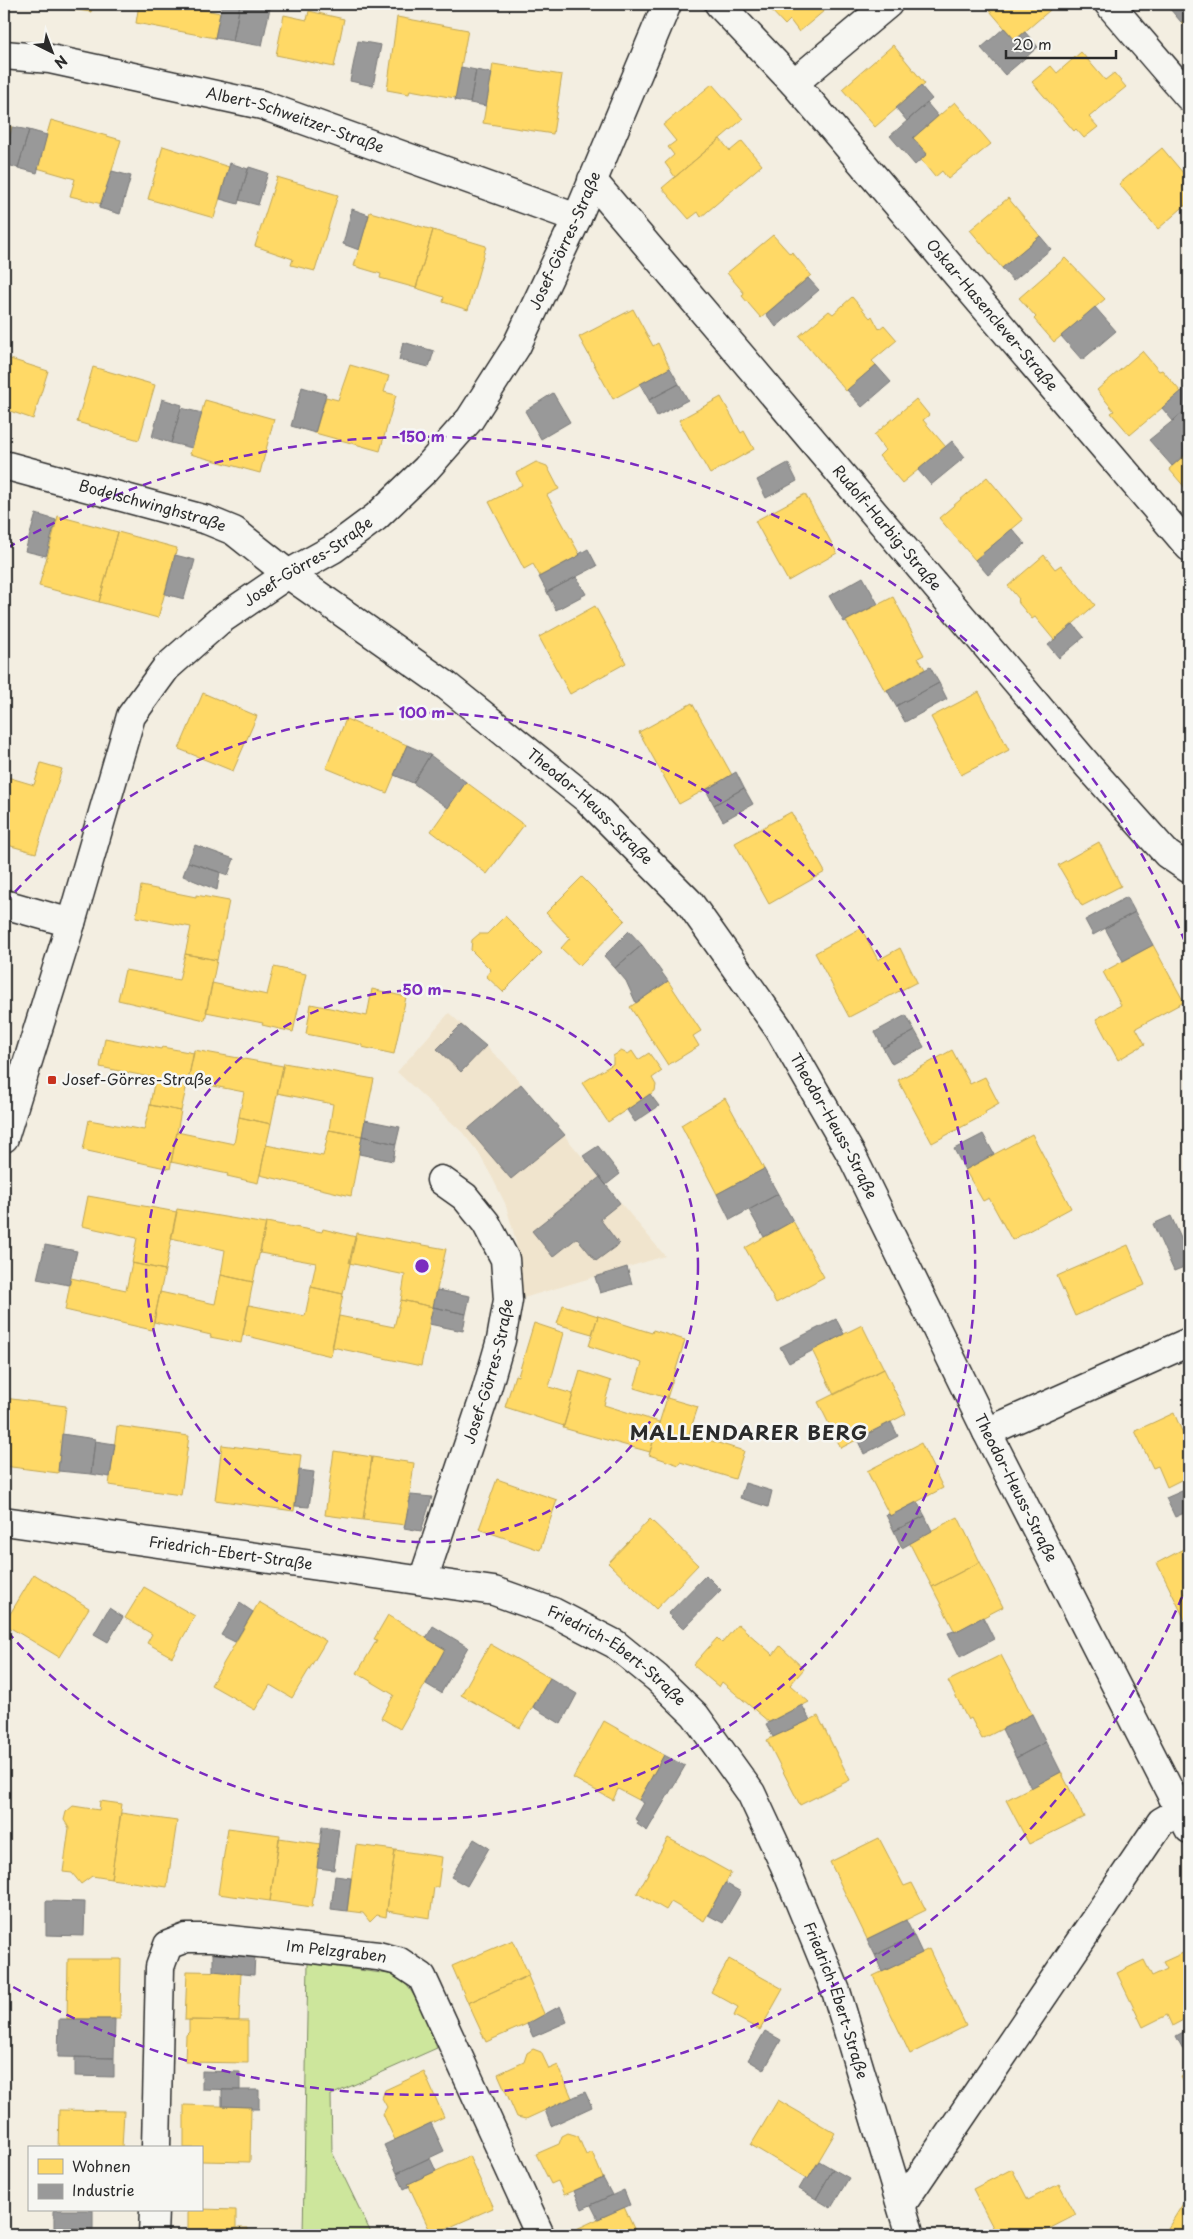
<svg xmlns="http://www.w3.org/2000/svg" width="1193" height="2239" font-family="'Playpen Sans',sans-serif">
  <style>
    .built { fill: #f0e4cd }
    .green { fill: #cde69c; stroke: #7c8864 }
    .homes { fill: #ffd966; stroke: #bfa554 }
    .industry { fill: #999; stroke: #787878 }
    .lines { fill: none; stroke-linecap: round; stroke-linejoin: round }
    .street-casing { stroke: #2b2b2b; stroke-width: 31 }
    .street { stroke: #f6f6f2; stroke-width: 28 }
    .ring { fill: none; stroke: #7b2cbf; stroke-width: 2.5; stroke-dasharray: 9 6 }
    .poi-dot { fill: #c8321e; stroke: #f6f6f2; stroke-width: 2 }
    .labels { text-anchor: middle; stroke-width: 5; stroke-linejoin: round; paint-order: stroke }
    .street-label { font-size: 15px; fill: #2b2b2b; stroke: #f6f6f2 }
    .poi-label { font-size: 15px; fill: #2b2b2b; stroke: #f6f6f2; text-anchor: start }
    .district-label { font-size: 20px; font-weight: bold; letter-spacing: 1px; fill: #2b2b2b; stroke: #f6f6f2 }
    .centre { fill: #7b2cbf; stroke: #f6f6f2; stroke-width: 2.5 }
    .ring-label { font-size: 15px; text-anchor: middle; font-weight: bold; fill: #7b2cbf; stroke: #f6f6f2; stroke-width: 5; stroke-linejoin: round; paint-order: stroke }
  </style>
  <rect width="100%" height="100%" fill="#f3eee1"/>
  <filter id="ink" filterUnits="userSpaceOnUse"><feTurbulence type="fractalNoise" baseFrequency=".02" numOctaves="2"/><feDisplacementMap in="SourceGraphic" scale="10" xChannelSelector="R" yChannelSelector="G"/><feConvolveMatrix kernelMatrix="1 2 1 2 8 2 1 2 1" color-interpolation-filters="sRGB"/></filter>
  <g filter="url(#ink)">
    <path class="built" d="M449 1013 503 1062 665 1256 520 1299 519 1257 513 1230 505 1203 493 1179 478 1152 462 1132 397 1072Z"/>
    <path class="green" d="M308 1963 396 1975C418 1991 426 2023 437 2048L331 2095 332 2152 372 2235H303Z"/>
    <path class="homes" d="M35 4H92L91 12Z
      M139 4H195V8L220 13 215 38 136 23Z
      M772 4H829L831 5 799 32 790 20 785 25 770 9 774 6Z
      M984 4H1045L1050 10 1015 40Z
      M309 11 344 19 334 67 276 55 284 15 307 20Z
      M1189 15V31L1181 22Z
      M397 17 468 30 455 98 410 90 409 94 387 90Z
      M893 45 925 84 875 127 842 89Z
      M1081 52 1105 80 1114 73 1126 87 1089 117 1098 127 1084 138 1076 129 1074 131 1032 82 1051 66 1057 73Z
      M493 64 562 75 553 134 483 123Z
      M712 84 743 119 675 177 665 163 674 155 668 147 676 141 663 125Z
      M955 102 991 144 948 179 942 171 935 177 921 160 927 154 913 138Z
      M51 120 121 140 102 204 70 196 75 179 37 168Z
      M4 125 12 127 4 160Z
      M720 139 730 151 742 141 762 165 701 217 698 212 689 219 662 188Z
      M163 146 229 167 214 218 148 199Z
      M1162 148 1189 180V202L1158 229 1119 184Z
      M277 177 338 195 315 271 291 265 293 259 255 246Z
      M1008 198 1040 236 1002 268 970 230Z
      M370 212 433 230 416 288 380 278 381 274 354 266Z
      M433 230 486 246 468 310 443 302 444 297 416 288Z
      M773 235 790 254 792 252 811 275 761 318 742 296 744 293 727 273Z
      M1065 258 1105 299 1054 342 1034 319 1036 317 1019 298Z
      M852 297 870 318 872 316 879 329 884 325 897 340 872 361 876 365 846 391 799 336 829 311 833 314Z
      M633 309 653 346 658 343 670 368 613 399 579 337Z
      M1142 351 1159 371 1162 370 1181 392 1130 435 1111 413 1114 411 1097 390Z
      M4 357 48 371 33 419 4 409Z
      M350 365 389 376 384 392 396 395 380 451 315 433 326 397 338 400Z
      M93 367 155 385 139 440 77 422Z
      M721 397 741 433 744 431 754 449 710 474 679 420Z
      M916 399 929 415 923 420 946 447 902 483 879 456 885 450 874 435Z
      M205 400 274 419 260 473 190 454Z
      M1189 451V487L1187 490 1169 469Z
      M536 462 547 466 559 489 547 495 580 555 540 576 533 564 524 569 489 502 522 485 516 473Z
      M987 477 1023 520 975 560 939 518Z
      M805 494 837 553 788 581 755 521Z
      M58 516 118 532 99 602 39 586Z
      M118 532 177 548 158 618 99 602Z
      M1044 555 1055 569 1061 565 1095 605 1054 640 1035 617 1032 619 1017 601 1019 599 1008 586Z
      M893 597 924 655 918 658 925 669 885 691 846 621Z
      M595 606 626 663 570 694 539 637Z
      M979 692 1009 750 961 775 931 717Z
      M203 693 257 716 233 771 179 749Z
      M692 703 732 775 679 804 639 732Z
      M346 719 407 745 387 793 326 768Z
      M41 763 62 769 36 853 4 844V776L34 785Z
      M466 782 524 825 487 874 431 831Z
      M791 812 825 872 769 904 735 843Z
      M1099 842 1121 886 1082 906 1058 865Z
      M582 877 625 920 580 966 561 948 570 938 546 913Z
      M141 886 196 897V895L229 901 217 960 185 954 191 927 136 917Z
      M505 916 542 953 503 992 486 976 491 970 471 950 472 940 479 934H487Z
      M861 928 878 960 900 948 917 982 849 1017 815 953Z
      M1153 945 1184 1002 1136 1028 1145 1044 1118 1060 1096 1019 1121 1005 1103 972Z
      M185 954 217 960 205 1020 118 1000 125 970 179 980Z
      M274 967 306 974 293 1032 262 1025 263 1023 206 1012 212 983 267 995Z
      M668 981 701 1031 693 1036 699 1046 668 1065 630 1007Z
      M372 989 406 997 394 1054 362 1047V1045L306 1034 311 1004 367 1016Z
      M105 1038 161 1049 162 1047 194 1053 181 1111 150 1105 155 1078 100 1067Z
      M194 1050 283 1066 271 1124 239 1117 244 1092 188 1081Z
      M952 1050 970 1084 985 1077 999 1104 985 1112 986 1114 932 1143 898 1080Z
      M621 1051 628 1054 632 1051 638 1060 649 1053 662 1071 652 1078 656 1085 655 1091 608 1122 582 1083 613 1064V1056Z
      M284 1063 374 1079 362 1136 329 1130 333 1104 277 1093Z
      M725 1098 764 1169 717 1194 681 1125Z
      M150 1105 181 1111 170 1169 83 1150 89 1120 144 1130Z
      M239 1117 271 1124 258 1183 227 1176 228 1174 171 1162 177 1132 234 1144Z
      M329 1130 362 1136 351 1196 260 1175 266 1145 323 1156Z
      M1032 1134 1071 1208 1012 1240 989 1198 983 1201 965 1170Z
      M88 1196 177 1212 165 1270 132 1263 137 1238 82 1226Z
      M177 1209 266 1224 253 1282 221 1275 225 1250 171 1238Z
      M793 1221 824 1277 776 1303 745 1248Z
      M266 1222 322 1232 323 1229 356 1237 343 1294 311 1287 316 1263 260 1253Z
      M356 1233 446 1249 433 1307 401 1300 405 1275 349 1263Z
      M1128 1245 1145 1285 1075 1316 1057 1276Z
      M132 1263 165 1270 152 1330 65 1310 71 1278 126 1290Z
      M221 1275 253 1282 241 1343 210 1337 211 1335 154 1322 160 1292 215 1304Z
      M311 1287 343 1294 331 1356 243 1335 249 1305 305 1316Z
      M401 1300 433 1307 421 1366 332 1347 339 1316 394 1327Z
      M563 1305 598 1316 592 1334 557 1324Z
      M598 1316 652 1333 653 1330 685 1340 667 1398 634 1388 642 1363 589 1346Z
      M534 1323 564 1333 549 1387 573 1394 564 1426 505 1407 515 1375 518 1376Z
      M862 1325 884 1369 834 1395 812 1350Z
      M884 1369 906 1414 841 1448 818 1402Z
      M580 1371 611 1381 604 1405 659 1422 650 1452 563 1428Z
      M4 1398 66 1406 58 1473 4 1466Z
      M667 1398 698 1407 689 1434 744 1451 735 1479 680 1462 679 1465 649 1455Z
      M1174 1413 1185 1438 1189 1436V1476L1167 1487 1158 1466 1153 1468 1135 1431Z
      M117 1426 189 1436 181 1495 109 1485Z
      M921 1443 943 1488 890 1516 867 1471Z
      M222 1445 301 1455 294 1511 215 1500Z
      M334 1451 372 1457 363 1520 325 1515Z
      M372 1457 414 1463 406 1525 363 1520Z
      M497 1479 557 1500 540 1550 479 1529Z
      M958 1517 980 1562 932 1587 909 1542Z
      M650 1519 698 1565 656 1609 608 1563Z
      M1189 1546V1628L1157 1563Z
      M980 1562 1003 1607 955 1632 932 1587Z
      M34 1574 89 1608 59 1657 4 1624Z
      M144 1587 195 1616 172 1657 147 1643 152 1634 125 1618Z
      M259 1602 326 1641 292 1698 270 1685 255 1710 211 1685Z
      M388 1615 445 1649 400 1729 381 1718 394 1695 357 1673 377 1640 374 1639Z
      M738 1624 773 1655 780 1646 804 1669 790 1685 809 1702 769 1722 722 1682 719 1687 693 1665 717 1638 722 1643Z
      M490 1644 550 1678 520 1728 461 1695Z
      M1001 1655 1032 1714 982 1739 971 1718 968 1720 948 1681Z
      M818 1716 850 1780 800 1805 767 1740Z
      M604 1721 664 1755 639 1800 618 1789 613 1800 573 1778Z
      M1061 1772 1084 1817 1029 1844 1006 1800Z
      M100 1801 122 1804 111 1879 92 1876 81 1884 72 1873 63 1872 69 1828 64 1820 66 1812 73 1806 99 1810Z
      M121 1813 177 1821 167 1887 111 1879Z
      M228 1828 280 1835 270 1901 218 1894Z
      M279 1838 321 1844 312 1907 270 1901Z
      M668 1838 731 1873 704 1921 671 1902 666 1910 637 1893Z
      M879 1838 904 1886 912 1883 926 1910 867 1939 830 1862Z
      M356 1845 395 1850 386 1917 377 1915 370 1922 363 1913 347 1911Z
      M395 1850 442 1857 438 1887H434L430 1918 387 1911Z
      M513 1940 529 1975 468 2003 452 1966Z
      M929 1949 966 2026 910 2054 873 1976Z
      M1183 1953 1189 1965V2017L1172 2026 1167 2015 1143 2027 1117 1973 1144 1960 1152 1976 1167 1969 1163 1962Z
      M68 1959H121L120 2019H67Z
      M729 1959 783 1989 760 2030 734 2016 738 2007 711 1992Z
      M187 1971 241 1972 239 2021 185 2020Z
      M528 1976 545 2016 486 2042 468 2003Z
      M189 2020 248 2021V2063L185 2062 186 2035 189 2032Z
      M533 2049 541 2052 549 2069 558 2065 572 2098 526 2119 517 2117 498 2074 524 2062 527 2053Z
      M424 2072 444 2117 395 2140 383 2114 387 2107 382 2098 385 2090Z
      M1189 2073V2092L1181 2077Z
      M778 2100 835 2133 808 2179 751 2145Z
      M184 2105 251 2107 250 2162 201 2161V2148H184Z
      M59 2110 124 2111 122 2148H58Z
      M568 2133 578 2136 586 2155 592 2152 603 2178 564 2195 558 2181 551 2184 536 2154 559 2144 562 2136Z
      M469 2156 493 2208 432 2235 408 2184Z
      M1012 2169 1028 2200 1059 2184 1076 2215 1037 2235H997L973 2189Z
      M1184 2202 1189 2205V2235H1168L1165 2233Z
      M624 2207 637 2235H572L570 2232Z
      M201 2209 236 2210V2228H248V2235H188V2210Z"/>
    <path class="industry" d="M222 4H240L233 41 215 38Z
      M240 4 270 8 262 46 233 41Z
      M1177 4H1189V15L1181 22 1170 9Z
      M1004 28 1015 40 1025 32 1038 47 1005 75 981 48Z
      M358 41 381 45 373 86 350 81Z
      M461 67 476 70 470 103 455 100Z
      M476 70 492 73 486 106 470 103Z
      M921 86 932 99 907 121 896 108Z
      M927 103 938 116 913 138 927 154 915 165 890 136Z
      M12 127 29 130 18 168 4 164Z
      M29 130 47 135 37 173 18 168Z
      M230 163 248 169 238 204 220 199Z
      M249 167 268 173 258 205 239 200Z
      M112 171 131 176 120 214 99 208Z
      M352 209 369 215 359 250 343 244Z
      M1040 236 1051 249 1013 281 1002 268Z
      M808 278 819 290 776 327 766 314Z
      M1095 307 1116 331 1082 360 1061 336Z
      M403 342 434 351 429 367 399 360Z
      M876 365 891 382 862 407 847 390Z
      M670 368 679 384 649 400 640 384Z
      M679 384 688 400 657 416 649 400Z
      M1189 385V407L1173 421 1162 408Z
      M302 387 326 394 315 433 291 426Z
      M553 393 570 422 541 439 525 411Z
      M162 399 182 405 171 443 152 437Z
      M181 408 202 413 192 448 171 443Z
      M1185 411 1189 415V429L1186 432 1189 435V451L1172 466 1149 440Z
      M952 441 965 457 931 485 918 470Z
      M788 463 797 481 766 498 757 480Z
      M36 514 56 520 46 556 25 551Z
      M1012 529 1025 544 988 575 975 560Z
      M588 549 597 566 547 592 539 577 580 555 579 554Z
      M175 555 195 560 184 599 165 594Z
      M576 577 586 594 556 610 547 592Z
      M863 577 878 604 844 622 829 596Z
      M1073 624 1084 637 1059 658 1048 645Z
      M930 667 939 683 896 706 887 690Z
      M939 683 947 699 905 722 896 706Z
      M407 745 430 755 413 783 394 775Z
      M430 755 466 782 448 808 413 783Z
      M736 772 744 788 714 805 706 790Z
      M744 788 753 804 723 821 714 805Z
      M195 845 234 859 228 875 188 862Z
      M188 862 220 872 217 890 183 876Z
      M1127 897 1135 912 1093 935 1085 920Z
      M1135 912 1153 945 1123 961 1105 928Z
      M629 931 642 945 615 968 604 956Z
      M642 945 668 981 636 1003 626 981 615 968Z
      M906 1015 915 1031 883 1048 875 1032Z
      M461 1025 486 1046 461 1072 437 1049Z
      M915 1031 924 1047 892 1064 883 1048Z
      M521 1084 565 1135 511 1179 468 1129Z
      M650 1094 659 1106 635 1122 627 1110Z
      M365 1120 400 1127 396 1144 362 1136Z
      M983 1134 994 1154 965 1170 954 1149Z
      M362 1136 396 1144 393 1161 359 1154Z
      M598 1146 620 1174 606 1185 583 1156Z
      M764 1169 778 1194 730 1220 717 1194Z
      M600 1177 620 1203 600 1219 619 1244 596 1261 577 1238 553 1257 532 1231Z
      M778 1194 793 1221 764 1237 749 1210Z
      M1171 1216 1189 1256V1265L1174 1271 1153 1224Z
      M45 1245 77 1251 69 1285 37 1279Z
      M627 1267 632 1284 600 1293 595 1277Z
      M437 1290 470 1296 466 1314 433 1307Z
      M433 1307 466 1314 463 1331 429 1324Z
      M836 1319 844 1334 789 1363 780 1347Z
      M891 1422 898 1436 864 1454 857 1439Z
      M62 1434 95 1439 91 1474 58 1471Z
      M95 1441 115 1444 110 1477 91 1474Z
      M299 1470 314 1472 309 1507 295 1506Z
      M745 1483 772 1491 768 1507 740 1498Z
      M1189 1488V1511L1175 1517 1166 1498Z
      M411 1495 432 1497 421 1531 404 1528Z
      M917 1502 925 1516 894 1531 886 1515 889 1514 890 1516Z
      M925 1516 932 1531 902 1548 894 1531Z
      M706 1575 721 1590 683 1629 668 1614Z
      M240 1603 253 1612 235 1642 221 1635Z
      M109 1608 123 1617 108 1642 94 1634Z
      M983 1617 994 1639 960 1657 948 1633 954 1631 955 1632Z
      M433 1626 468 1647 441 1693 426 1684 445 1649 426 1638Z
      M550 1678 577 1694 561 1724 533 1707Z
      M802 1705 810 1720 773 1737 766 1724Z
      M1032 1714 1046 1742 1016 1758 1002 1729Z
      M1046 1742 1061 1772 1031 1788 1016 1758Z
      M664 1755 685 1766 647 1831 637 1824 639 1821 635 1819 644 1803 639 1800Z
      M322 1826 339 1829 334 1870 317 1868Z
      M474 1839 489 1848 467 1886 451 1877Z
      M335 1876 351 1878 347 1911 331 1909Z
      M725 1883 741 1892 723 1923 708 1915Z
      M46 1901 85 1902 84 1936 46 1935Z
      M906 1920 914 1936 875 1955 867 1939Z
      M914 1936 922 1953 882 1972 875 1955Z
      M213 1954 255 1955 254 1975 213 1971Z
      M560 2006 567 2022 533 2037 527 2024Z
      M59 2019H115L114 2058 58 2057Z
      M1189 2029V2051L1185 2053 1176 2036Z
      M765 2031 781 2040 764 2070 748 2060Z
      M75 2057 114 2058V2077L75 2076Z
      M202 2071 240 2072V2090L202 2089Z
      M222 2090H259V2109H251V2107L222 2106Z
      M585 2092 592 2107 551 2126 545 2110Z
      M431 2123 444 2151 397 2173 384 2145Z
      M430 2158 436 2171 408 2184 410 2186 404 2189 397 2173Z
      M819 2161 833 2169 816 2199 799 2189 806 2177 808 2179Z
      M833 2169 849 2178 831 2208 816 2199Z
      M603 2178 612 2195 582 2209 574 2191Z
      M624 2190 630 2205 598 2219 591 2205Z
      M54 2210H93V2229L54 2228Z"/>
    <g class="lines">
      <defs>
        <g id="street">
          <path id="s1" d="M719 4 794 83 1189 547"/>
          <path d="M1109 4 1189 97"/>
          <path id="s2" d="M4 55 50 59 262 105 577 218"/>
          <path d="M794 83 888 4"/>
          <path id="s3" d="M592 180 1089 767 1167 854 1189 869"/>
          <path id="s4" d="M4 465 207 520 234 531 288 574 447 686 587 799 689 902 779 1029 852 1156 987 1432 1189 1829"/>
          <path d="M4 904 71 923"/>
          <path id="s5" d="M4 1138 71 923 131 716 166 668 219 621 288 574 333 549 376 517 426 469 470 419 516 347 577 218 667 4"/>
          <path d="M987 1432 1189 1342"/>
          <path id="s6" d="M4 1521 494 1591 553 1612 615 1644 657 1678 695 1715 751 1793 784 1864 836 1991 910 2235"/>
          <path id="s7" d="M423 1580 486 1392 501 1340 508 1300 505 1259 486 1223 465 1197 441 1180"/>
          <path id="s8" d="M156 2148 160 1967 168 1945 186 1938H212L378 1956 398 1961 422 1977 540 2235"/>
          <path d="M902 2204 1161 1822 1189 1806"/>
          <path d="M153 2235 154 2210"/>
        </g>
      </defs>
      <use href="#street" class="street-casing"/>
      <use href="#street" class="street"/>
    </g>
  </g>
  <g class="ring">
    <circle cx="422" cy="1266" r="276"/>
    <path d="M5 903A553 553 0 1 1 5 1629"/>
    <path d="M1188 1583A829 829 0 0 1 8 1984M7 548A829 829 0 0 1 1188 949"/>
  </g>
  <rect class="poi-dot" x="47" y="1075" width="10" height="10" rx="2.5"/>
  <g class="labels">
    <g class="street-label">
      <text dy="5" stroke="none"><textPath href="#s2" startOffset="299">Albert-Schweitzer-Straße</textPath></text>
      <text dy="5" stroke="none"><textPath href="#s5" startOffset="1098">Josef-Görres-Straße</textPath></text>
      <text dy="5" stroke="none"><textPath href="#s1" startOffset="414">Oskar-Hasenclever-Straße</textPath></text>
      <text dy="5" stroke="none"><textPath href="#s4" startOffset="154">Bodelschwinghstraße</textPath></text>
      <text dy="5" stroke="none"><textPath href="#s3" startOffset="456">Rudolf-Harbig-Straße</textPath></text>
      <text dy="5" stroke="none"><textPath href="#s5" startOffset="678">Josef-Görres-Straße</textPath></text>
      <text dy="5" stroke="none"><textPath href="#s4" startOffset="690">Theodor-Heuss-Straße</textPath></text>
      <text dy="5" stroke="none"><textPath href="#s4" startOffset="1095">Theodor-Heuss-Straße</textPath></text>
      <text dy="5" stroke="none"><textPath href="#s7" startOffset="219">Josef-Görres-Straße</textPath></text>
      <text dy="5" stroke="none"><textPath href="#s4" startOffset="1500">Theodor-Heuss-Straße</textPath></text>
      <text dy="5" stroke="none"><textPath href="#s6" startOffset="229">Friedrich-Ebert-Straße</textPath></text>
      <text dy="5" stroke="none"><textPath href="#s6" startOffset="635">Friedrich-Ebert-Straße</textPath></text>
      <text dy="5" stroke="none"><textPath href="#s8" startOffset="375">Im Pelzgraben</textPath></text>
      <text dy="5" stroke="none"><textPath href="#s6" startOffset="1055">Friedrich-Ebert-Straße</textPath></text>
    </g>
    <g class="poi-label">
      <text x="62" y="1085">Josef-Görres-Straße</text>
    </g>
    <g class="district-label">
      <text x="749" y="1440">MALLENDARER BERG</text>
    </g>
  </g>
  <circle cx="422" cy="1266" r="8" class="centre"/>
  <g class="ring-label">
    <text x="422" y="442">150 m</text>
    <text x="422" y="718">100 m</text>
    <text x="422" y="995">50 m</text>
  </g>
  <rect width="1193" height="2239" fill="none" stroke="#f6f6f2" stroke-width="20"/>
  <rect x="10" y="10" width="1173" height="2219" fill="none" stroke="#2b2b2b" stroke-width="2" filter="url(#ink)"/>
  <rect x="28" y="2146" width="175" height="65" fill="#f6f6f2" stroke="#a5a5a2"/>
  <rect x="38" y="2159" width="25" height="15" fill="#ffd966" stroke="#a5a5a2"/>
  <text x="72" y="2172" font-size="15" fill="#2b2b2b">Wohnen</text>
  <rect x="38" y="2184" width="25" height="15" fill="#999999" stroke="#a5a5a2"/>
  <text x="72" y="2196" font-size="15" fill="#2b2b2b">Industrie</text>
  <g transform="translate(52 52) rotate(138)" stroke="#f6f6f2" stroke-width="4" paint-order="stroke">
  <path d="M0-4L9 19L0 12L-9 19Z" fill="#2b2b2b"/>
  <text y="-8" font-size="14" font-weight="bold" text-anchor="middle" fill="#2b2b2b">N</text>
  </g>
  <path d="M1006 50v8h110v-8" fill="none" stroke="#2b2b2b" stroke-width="2.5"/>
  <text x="1013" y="50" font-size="15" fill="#2b2b2b" stroke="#f6f6f2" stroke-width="4" paint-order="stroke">20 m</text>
</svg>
